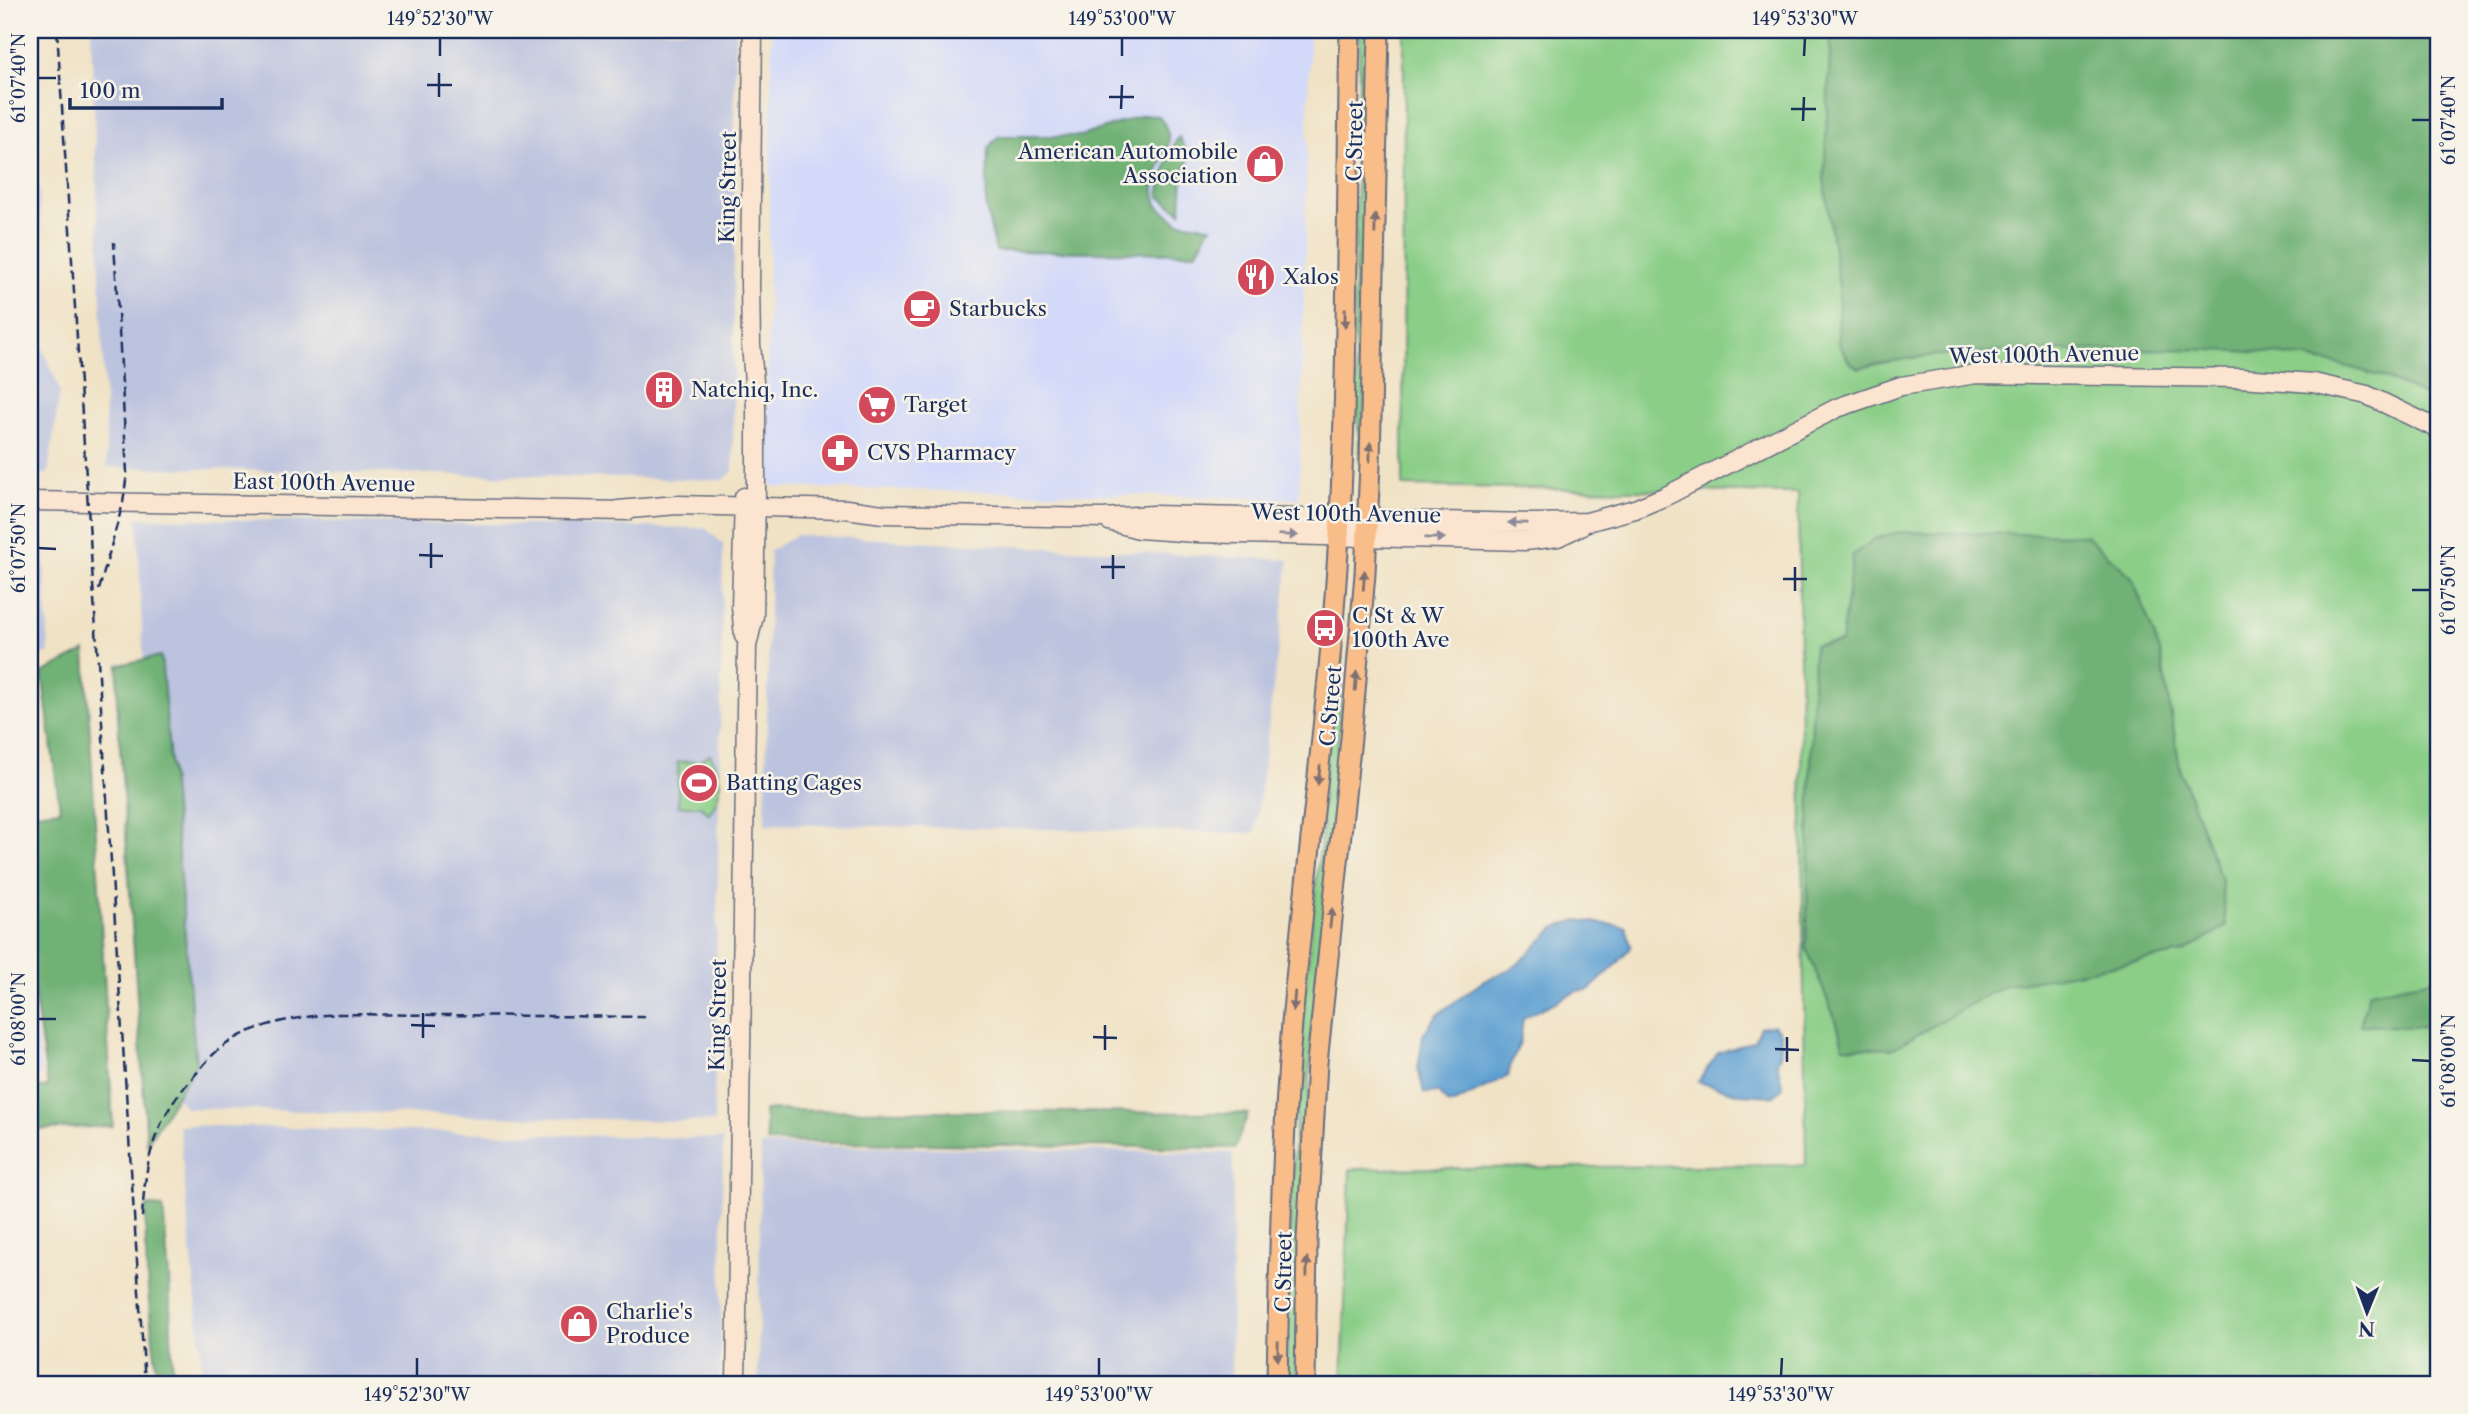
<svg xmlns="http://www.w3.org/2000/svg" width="2468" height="1414" font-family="'Libre Caslon Text',serif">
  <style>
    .built { fill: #d2d9f9 }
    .industrial { fill: #bcc3de }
    .green { fill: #8ace87; stroke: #527e72; stroke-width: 2 }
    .forest { fill: #6fb174; stroke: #457069; stroke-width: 2 }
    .water { fill: #5ea0d2; stroke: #3c6898; stroke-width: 2 }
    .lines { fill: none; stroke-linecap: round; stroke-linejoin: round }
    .secondary-casing { stroke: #666e82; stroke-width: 21 }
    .primary-casing { stroke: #666e82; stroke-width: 23 }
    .secondary { stroke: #fce5d0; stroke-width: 18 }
    .primary { stroke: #f8bd89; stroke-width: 19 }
    .rail { stroke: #1b2f5e; stroke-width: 2.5; stroke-dasharray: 10 5; stroke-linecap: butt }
    .oneway { fill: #7e6f71 }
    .oneway2 { fill: #8c8a97 }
    .ticks { fill: none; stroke: #1b2f5e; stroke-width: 2.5 }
    .labels { text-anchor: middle; stroke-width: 5; stroke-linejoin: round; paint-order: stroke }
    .street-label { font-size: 21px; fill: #1b2f5e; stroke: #f7f3e8 }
    .poi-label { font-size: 21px; fill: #1b2f5e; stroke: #f7f3e8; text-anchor: start }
    .neatline { fill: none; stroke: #1b2f5e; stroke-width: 2.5 }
    .ticks-label { font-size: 18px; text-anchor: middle; fill: #1b2f5e }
  </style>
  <rect width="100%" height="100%" fill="#f7f3e8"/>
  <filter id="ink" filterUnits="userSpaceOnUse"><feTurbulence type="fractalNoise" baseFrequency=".0143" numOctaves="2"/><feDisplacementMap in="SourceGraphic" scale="14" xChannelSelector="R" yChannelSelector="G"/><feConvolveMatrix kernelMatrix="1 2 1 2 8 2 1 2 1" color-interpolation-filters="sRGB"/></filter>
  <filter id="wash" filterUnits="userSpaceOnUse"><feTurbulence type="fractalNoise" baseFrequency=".00686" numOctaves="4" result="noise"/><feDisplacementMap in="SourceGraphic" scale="28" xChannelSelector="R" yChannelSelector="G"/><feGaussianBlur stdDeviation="1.57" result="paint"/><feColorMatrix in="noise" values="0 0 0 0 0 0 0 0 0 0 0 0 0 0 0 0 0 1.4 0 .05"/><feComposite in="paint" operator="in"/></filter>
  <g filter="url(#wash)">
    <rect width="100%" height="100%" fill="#f0e2c5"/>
    <path class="built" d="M772 30H1310L1299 499 774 487 766 475Z
      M30 998 32 999 42 1076 30 1077Z"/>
    <path class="industrial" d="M30 30H32L42 259 39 338 60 391 48 474 30 473Z
      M91 30H735L733 471 723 480 107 467Z
      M30 513 42 514 49 654H30Z
      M137 518 705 528 723 544 714 1122 186 1108 163 1081Z
      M796 535 1289 560 1255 833 765 824 770 551Z
      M179 1125 723 1139 720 1384H204Z
      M761 1145 1233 1153 1231 1384H758Z"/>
    <path class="green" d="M1360 30H1371L1363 463H1360L1354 323Z
      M1404 30H2438V1384H1342L1350 1169 1806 1165 1798 493 1403 486Z
      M1338 656 1342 657 1335 819 1312 1025 1296 1384H1286C1288 1197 1300 1011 1323 824L1320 820Z
      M710 754C723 776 724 792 709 814L701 806H678V762L700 761Z"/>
    <path class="forest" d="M1831 30H2438V403C2334 342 2203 349 2086 350 2009 351 1934 350 1859 368L1850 363 1838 343 1839 287 1824 180Z
      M1143 115 1159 116C1183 147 1155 159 1154 189 1154 194 1156 200 1157 205L1178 222 1211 226 1196 253 996 251 986 208 988 148 999 136H1081Z
      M1179 137 1190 157 1183 174 1181 212 1159 196C1161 184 1171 145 1179 137Z
      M1899 532 2086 535 2132 577 2160 651 2181 773 2221 879 2226 926 2183 953 2003 986 1892 1049 1843 1047 1837 1023 1806 948 1814 645 1841 642 1853 555 1875 539Z
      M85 651 113 1126 30 1130V1089L48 1087 34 992H30V873L34 813 60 810 42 673Z
      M161 656 196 1064 147 1144 117 702 118 665Z
      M2438 979V1028L2360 1025 2369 992Z
      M764 1110 1230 1113 1248 1114 1235 1148 767 1142Z
      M146 1206 163 1207 169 1277 173 1384H159C150 1325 144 1266 146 1206Z"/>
    <path class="water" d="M1577 920 1626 927 1631 947 1617 964 1589 990 1577 991 1523 1018 1520 1043 1512 1060 1508 1076 1452 1104 1447 1103 1438 1092 1424 1093 1418 1069 1423 1035 1437 1015 1482 982 1516 966 1554 928Z
      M1774 1025 1781 1034V1051L1777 1063 1783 1088 1774 1096 1740 1094 1698 1082 1718 1053 1754 1041 1760 1027Z"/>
  </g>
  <g filter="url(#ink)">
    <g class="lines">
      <defs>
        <path id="secondary" d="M744 497 741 607 744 636
          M30 501 628 511
          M618 510 677 505 846 509 883 514 1102 518 1153 515 1533 523 1587 522 1635 509 1666 496 1837 408 1901 386 1976 374 2240 378 2313 383 2367 395 2438 429
          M1109 521 1139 529 1196 533 1525 541 1558 537 1581 526
          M736 1384 747 646 754 616 756 489V407L751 344 750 283 753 30"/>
        <path id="primary" d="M1277 1384C1279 1264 1282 1143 1292 1023 1304 880 1325 739 1335 596 1349 408 1346 218 1350 30
          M1305 1384 1307 1239 1317 1063 1351 738 1365 574 1370 465 1379 30"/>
      </defs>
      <use href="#secondary" class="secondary-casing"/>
      <use href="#primary" class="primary-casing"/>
      <use href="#secondary" class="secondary"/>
      <use href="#primary" class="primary"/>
      <path class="rail" d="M57 30 145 1384
        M99 590 123 503 127 473 114 242
        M142 1217C146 1157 153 1121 195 1075 203 1066 211 1055 221 1048 253 1023 297 1017 337 1014L645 1017"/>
    </g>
    <defs><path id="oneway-solid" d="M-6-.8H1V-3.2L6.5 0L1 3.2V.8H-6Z" transform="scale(1.75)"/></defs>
    <g class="oneway">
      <use href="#oneway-solid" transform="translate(1375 224) rotate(-89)"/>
      <use href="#oneway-solid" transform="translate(1345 318) rotate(91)"/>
      <use href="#oneway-solid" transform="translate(1370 452) rotate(-89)"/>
      <use href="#oneway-solid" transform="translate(1364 580) rotate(-86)"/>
      <use href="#oneway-solid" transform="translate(1356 681) rotate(-85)"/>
      <use href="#oneway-solid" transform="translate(1319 775) rotate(97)"/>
      <use href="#oneway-solid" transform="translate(1331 918) rotate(-83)"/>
      <use href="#oneway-solid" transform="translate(1294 1001) rotate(95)"/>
      <use href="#oneway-solid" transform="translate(1307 1267) rotate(-89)"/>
      <use href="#oneway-solid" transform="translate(1278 1351) rotate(91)"/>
    </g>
    <g class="oneway2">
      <use href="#oneway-solid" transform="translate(1518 523) rotate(-179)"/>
      <use href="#oneway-solid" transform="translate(1288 535) rotate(2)"/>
      <use href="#oneway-solid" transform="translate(1435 538) rotate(1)"/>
    </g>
  </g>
  <path class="ticks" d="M440 56V38M1122 56V38M1804 56 1805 38M38 78H56M427 85H452M439 97V73M1109 97H1134M1121 109 1122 85M1791 109H1816M2412 120H2430M1803 121 1804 97M38 548 56 549M419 555 443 556M1101 567H1125M431 568V543M1113 579V555M1783 579H1807M2412 590H2430M1795 591V567M38 1019H56M411 1025 435 1026M1093 1037 1117 1038M423 1038V1013M1775 1049 1799 1050M1105 1050V1025M2412 1060 2430 1061M1787 1062V1037M417 1376V1358M1099 1376V1358M1781 1376 1782 1358"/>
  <defs>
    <symbol id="shop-disc" viewBox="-11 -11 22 22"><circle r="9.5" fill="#d1495b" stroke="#f7f3e8"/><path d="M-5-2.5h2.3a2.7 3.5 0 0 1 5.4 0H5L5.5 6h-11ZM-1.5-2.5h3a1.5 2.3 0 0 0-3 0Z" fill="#fff"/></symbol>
    <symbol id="restaurant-disc" viewBox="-11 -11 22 22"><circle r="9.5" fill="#d1495b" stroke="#f7f3e8"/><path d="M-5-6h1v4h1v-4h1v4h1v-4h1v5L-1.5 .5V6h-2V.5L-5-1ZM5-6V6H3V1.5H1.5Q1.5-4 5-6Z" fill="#fff"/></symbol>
    <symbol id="cafe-disc" viewBox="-11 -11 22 22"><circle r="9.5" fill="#d1495b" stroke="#f7f3e8"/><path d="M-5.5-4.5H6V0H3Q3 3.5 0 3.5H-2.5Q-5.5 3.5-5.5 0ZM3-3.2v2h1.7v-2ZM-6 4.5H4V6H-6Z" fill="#fff"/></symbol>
    <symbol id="building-disc" viewBox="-11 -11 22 22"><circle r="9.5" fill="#d1495b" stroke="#f7f3e8"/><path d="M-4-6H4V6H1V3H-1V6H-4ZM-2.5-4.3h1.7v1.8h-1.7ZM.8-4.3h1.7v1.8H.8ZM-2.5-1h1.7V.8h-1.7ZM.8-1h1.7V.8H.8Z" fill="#fff"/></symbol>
    <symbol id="supermarket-disc" viewBox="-11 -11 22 22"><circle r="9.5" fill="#d1495b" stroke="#f7f3e8"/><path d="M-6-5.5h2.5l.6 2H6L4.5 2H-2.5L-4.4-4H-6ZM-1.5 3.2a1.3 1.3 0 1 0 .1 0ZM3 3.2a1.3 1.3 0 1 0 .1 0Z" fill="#fff"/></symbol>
    <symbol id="pharmacy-disc" viewBox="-11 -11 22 22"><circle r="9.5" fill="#d1495b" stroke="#f7f3e8"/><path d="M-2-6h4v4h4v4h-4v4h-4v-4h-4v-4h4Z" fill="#fff"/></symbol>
    <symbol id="bus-disc" viewBox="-11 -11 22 22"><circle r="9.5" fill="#d1495b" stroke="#f7f3e8"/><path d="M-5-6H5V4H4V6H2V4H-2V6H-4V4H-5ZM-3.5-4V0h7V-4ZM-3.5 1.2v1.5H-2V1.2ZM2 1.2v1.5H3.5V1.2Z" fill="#fff"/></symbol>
    <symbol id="stadium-disc" viewBox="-11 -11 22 22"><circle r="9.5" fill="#d1495b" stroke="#f7f3e8"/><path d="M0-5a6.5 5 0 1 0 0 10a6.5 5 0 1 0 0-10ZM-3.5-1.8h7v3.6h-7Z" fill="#fff"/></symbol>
  </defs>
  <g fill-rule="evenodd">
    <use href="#shop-disc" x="1243" y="142" width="44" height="44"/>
    <use href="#restaurant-disc" x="1234" y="255" width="44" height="44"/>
    <use href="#cafe-disc" x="900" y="287" width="44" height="44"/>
    <use href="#building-disc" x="642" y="368" width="44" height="44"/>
    <use href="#supermarket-disc" x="855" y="383" width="44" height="44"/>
    <use href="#pharmacy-disc" x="818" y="431" width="44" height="44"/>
    <use href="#bus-disc" x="1303" y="606" width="44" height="44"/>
    <use href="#stadium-disc" x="677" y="761" width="44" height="44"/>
    <use href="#shop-disc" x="557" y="1302" width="44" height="44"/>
  </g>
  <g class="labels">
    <g class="street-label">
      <text transform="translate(1355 141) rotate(-89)" y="7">C Street</text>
      <text transform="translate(728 187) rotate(-89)" y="7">King Street</text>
      <text transform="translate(2044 355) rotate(-1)" y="7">West 100th Avenue</text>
      <text transform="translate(324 483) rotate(1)" y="7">East 100th Avenue</text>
      <text transform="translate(1346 514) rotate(1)" y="7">West 100th Avenue</text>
      <text transform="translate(1331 706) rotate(-85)" y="7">C Street</text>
      <text transform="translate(718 1015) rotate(-89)" y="7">King Street</text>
      <text transform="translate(1284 1272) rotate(-89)" y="7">C Street</text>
    </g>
    <g class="poi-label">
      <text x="1238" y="159" text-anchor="end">American Automobile<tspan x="1238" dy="24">Association</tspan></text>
      <text x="1283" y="284">Xalos</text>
      <text x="949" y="316">Starbucks</text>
      <text x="691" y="397">Natchiq, Inc.</text>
      <text x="904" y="412">Target</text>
      <text x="867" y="460">CVS Pharmacy</text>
      <text x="1352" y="623">C St &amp; W<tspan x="1352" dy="24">100th Ave</tspan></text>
      <text x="726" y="790">Batting Cages</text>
      <text x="606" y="1319">Charlie's<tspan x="606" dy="24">Produce</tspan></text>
    </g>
  </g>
  <rect width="2468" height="1414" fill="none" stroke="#f7f3e8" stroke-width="77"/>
  <g transform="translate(2367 1312) rotate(181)" stroke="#f7f3e8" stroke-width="5" paint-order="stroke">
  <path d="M0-5L12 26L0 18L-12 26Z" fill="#1b2f5e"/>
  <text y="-10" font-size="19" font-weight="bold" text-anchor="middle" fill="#1b2f5e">N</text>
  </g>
  <path d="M70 98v10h152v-10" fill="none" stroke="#1b2f5e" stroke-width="3.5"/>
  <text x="80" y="98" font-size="21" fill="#1b2f5e" stroke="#f7f3e8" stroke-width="5" paint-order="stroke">100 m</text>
  <rect x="38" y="38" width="2392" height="1338" class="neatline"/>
  <g class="ticks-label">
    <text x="440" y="25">149°52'30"W</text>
    <text x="1122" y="25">149°53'00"W</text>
    <text x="1805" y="25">149°53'30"W</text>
    <text transform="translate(19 78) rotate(-90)" y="6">61°07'40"N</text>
    <text transform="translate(2449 120) rotate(-90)" y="6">61°07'40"N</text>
    <text transform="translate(19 548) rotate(-90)" y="6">61°07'50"N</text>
    <text transform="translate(2449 590) rotate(-90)" y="6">61°07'50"N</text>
    <text transform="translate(19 1019) rotate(-90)" y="6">61°08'00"N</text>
    <text transform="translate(2449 1061) rotate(-90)" y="6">61°08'00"N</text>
    <text x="417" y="1401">149°52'30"W</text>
    <text x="1099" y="1401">149°53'00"W</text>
    <text x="1781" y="1401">149°53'30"W</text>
  </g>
</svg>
